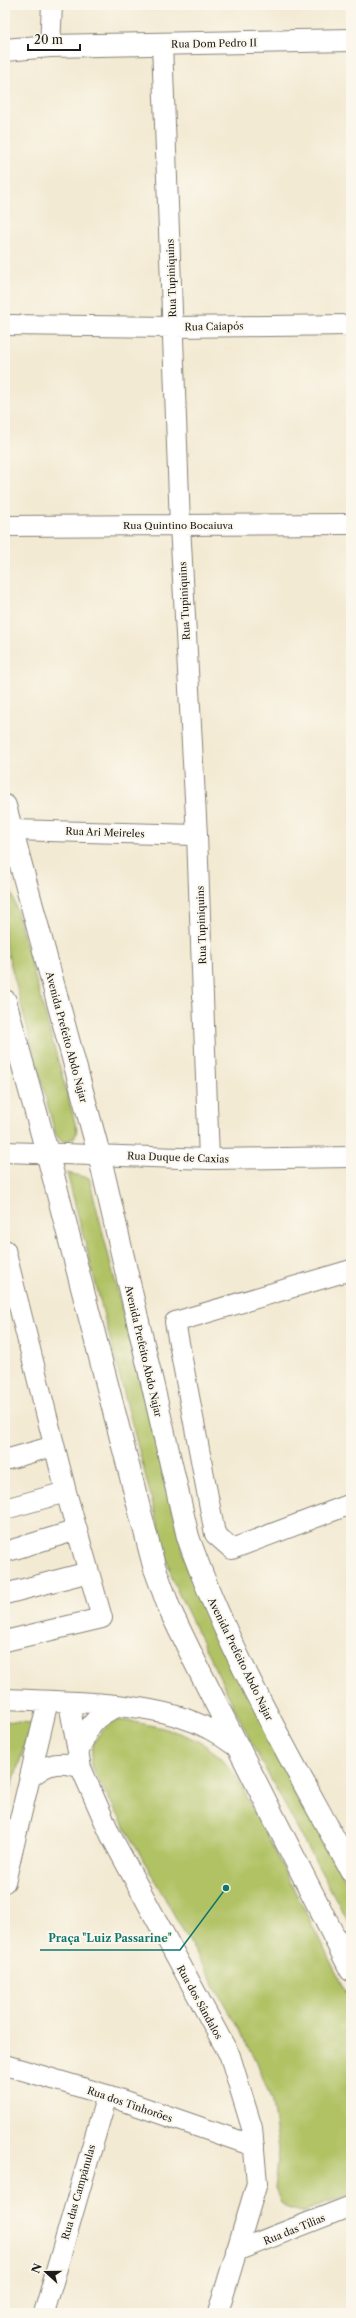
<svg xmlns="http://www.w3.org/2000/svg" width="356" height="2318" font-family="'Libre Caslon Text',serif">
  <style>
    .green { fill: #b1c265; stroke: #666f40 }
    .lines { fill: none; stroke-linecap: round; stroke-linejoin: round }
    .street-casing { stroke: #888378; stroke-width: 22 }
    .primary-casing { stroke: #888378; stroke-width: 24 }
    .street { stroke: #fff; stroke-width: 20 }
    .primary { stroke: #fff; stroke-width: 22 }
    .labels { text-anchor: middle; stroke-width: 4; stroke-linejoin: round; paint-order: stroke }
    .street-label { font-size: 10px; fill: #1c1c1c; stroke: #fbf7ec }
    .leader { fill: none; stroke: #0f766e; stroke-width: 1.5 }
    .callout-dot { fill: #0f766e; stroke: #fbf7ec; stroke-width: 1.5 }
    .callout-label { font-size: 11px; text-anchor: middle; font-weight: bold; fill: #0f766e; stroke: #fbf7ec; stroke-width: 4; stroke-linejoin: round; paint-order: stroke }
  </style>
  <rect width="100%" height="100%" fill="#fbf7ec"/>
  <filter id="ink" filterUnits="userSpaceOnUse"><feTurbulence type="fractalNoise" baseFrequency=".025" numOctaves="2"/><feDisplacementMap in="SourceGraphic" scale="8" xChannelSelector="R" yChannelSelector="G"/><feConvolveMatrix kernelMatrix="1 2 1 2 8 2 1 2 1" color-interpolation-filters="sRGB"/></filter>
  <filter id="wash" filterUnits="userSpaceOnUse"><feTurbulence type="fractalNoise" baseFrequency=".012" numOctaves="4" result="noise"/><feDisplacementMap in="SourceGraphic" scale="16" xChannelSelector="R" yChannelSelector="G"/><feGaussianBlur stdDeviation="0.9" result="paint"/><feColorMatrix in="noise" values="0 0 0 0 0 0 0 0 0 0 0 0 0 0 0 0 0 1.4 0 .05"/><feComposite in="paint" operator="in"/></filter>
  <g filter="url(#wash)">
    <rect width="100%" height="100%" fill="#f3ead3"/>
    <path class="green" d="M5 884 11 890 77 1130 75 1137 65 1142 59 1139 55 1133 5 943Z
      M67 1173 89 1178 188 1570 351 1891V1927L255 1750 173 1582Z
      M118 1720C152 1724 193 1732 219 1756 225 1762 230 1769 236 1775L351 2002V2194L302 2212 287 2208 281 2203 275 2189 279 2149 272 2103 257 2062 91 1767C90 1744 97 1730 118 1720Z
      M5 1721 32 1723 5 1807Z"/>
  </g>
  <g filter="url(#ink)">
    <g class="lines">
      <defs>
        <path id="street" d="M162 44 180 525 197 835 209 1159
          M50 46 52 5
          M5 325 173 327 351 325
          M5 526 351 524
          M12 830 197 835
          M5 1152 209 1159 351 1157
          M5 1250 66 1492 102 1618 5 1641
          M351 1270 175 1322 215 1534 232 1549 351 1504
          M5 1460 54 1446
          M5 1509 66 1492
          M5 1552 77 1530
          M5 1594 89 1572
          M5 1699C65 1702 156 1700 209 1729 219 1734 228 1741 237 1747
          M69 1703 81 1768 111 1836 230 2056 252 2128 257 2183 218 2313
          M78 1754C88 1727 92 1716 120 1706
          M31 1777C47 1763 61 1760 81 1768
          M5 1882 48 1701
          M5 2065 107 2095 254 2146
          M236 2251 351 2206
          M44 2313 107 2095"/>
        <path id="primary" d="M5 50 50 46 351 40
          M5 806 99 1154 188 1537C229 1654 293 1762 351 1870
          M5 1001 47 1152 154 1566 170 1610 197 1666 351 1970"/>
      </defs>
      <use href="#street" class="street-casing"/>
      <use href="#primary" class="primary-casing"/>
      <use href="#street" class="street"/>
      <use href="#primary" class="primary"/>
    </g>
  </g>
  <g class="labels">
    <g class="street-label">
      <text transform="translate(214 43) rotate(-1)" y="4">Rua Dom Pedro II</text>
      <text transform="translate(171 278) rotate(-92)" y="4">Rua Tupiniquins</text>
      <text transform="translate(214 326) rotate(-1)" y="4">Rua Caiapós</text>
      <text x="178" y="529">Rua Quintino Bocaiuva</text>
      <text transform="translate(184 601) rotate(-93)" y="4">Rua Tupiniquins</text>
      <text transform="translate(105 832) rotate(2)" y="4">Rua Ari Meireles</text>
      <text transform="translate(201 925) rotate(-92)" y="4">Rua Tupiniquins</text>
      <text transform="translate(67 1037) rotate(75)" y="4">Avenida Prefeito Abdo Najar</text>
      <text transform="translate(178 1157) rotate(2)" y="4">Rua Duque de Caxias</text>
      <text transform="translate(144 1351) rotate(77)" y="4">Avenida Prefeito Abdo Najar</text>
      <text transform="translate(241 1659) rotate(64)" y="4">Avenida Prefeito Abdo Najar</text>
      <text transform="translate(200 2002) rotate(61)" y="4">Rua dos Sândalos</text>
      <text transform="translate(130 2104) rotate(19)" y="4">Rua dos Tinhorões</text>
      <text transform="translate(78 2192) rotate(-74)" y="4">Rua das Campânulas</text>
      <text transform="translate(294 2229) rotate(-22)" y="4">Rua das Tílias</text>
    </g>
  </g>
  <path class="leader" d="M226 1888L180 1950H40"/>
  <circle class="callout-dot" cx="226" cy="1888" r="4"/>
  <g class="callout-label">
    <text x="110" y="1942">Praça "Luiz Passarine"</text>
  </g>
  <rect width="356" height="2318" fill="none" stroke="#fbf7ec" stroke-width="20"/>
  <g transform="translate(46 2272) rotate(291)" stroke="#fbf7ec" stroke-width="3" paint-order="stroke">
  <path d="M0-3L7 15L0 10L-7 15Z" fill="#1c1c1c"/>
  <text y="-6" font-size="11" font-weight="bold" text-anchor="middle" fill="#1c1c1c">N</text>
  </g>
  <path d="M28 44v6h52v-6" fill="none" stroke="#1c1c1c" stroke-width="2"/>
  <text x="34" y="44" font-size="12" fill="#1c1c1c" stroke="#fbf7ec" stroke-width="3" paint-order="stroke">20 m</text>
</svg>
